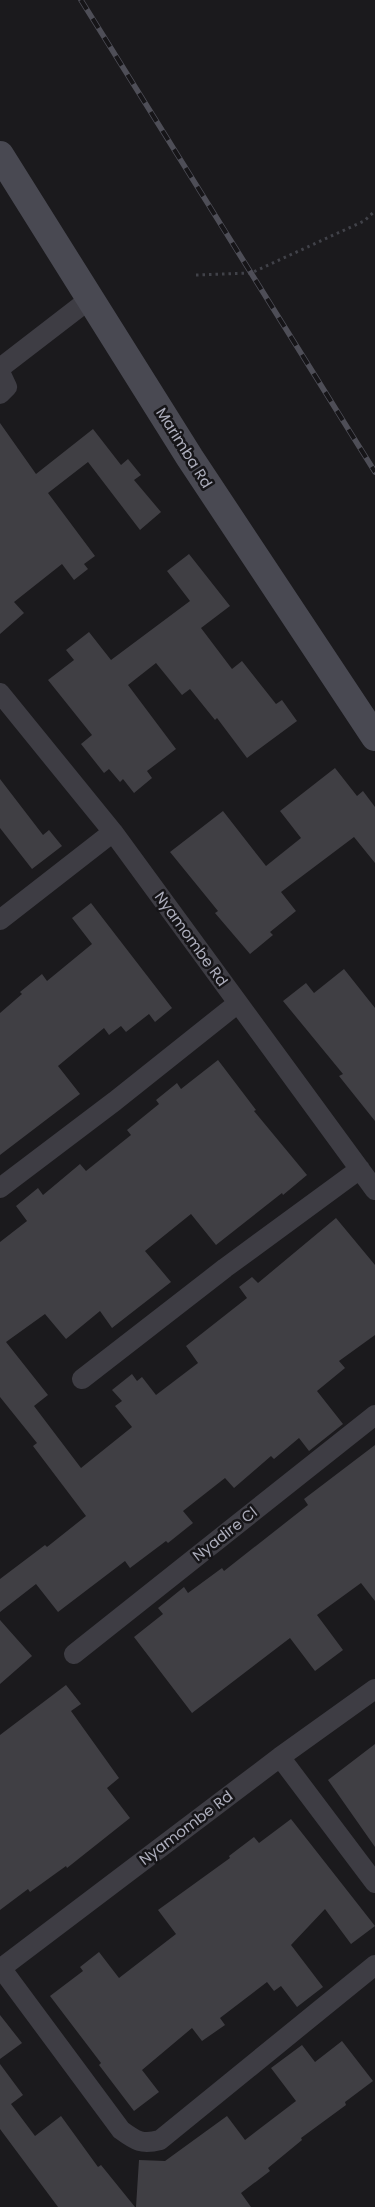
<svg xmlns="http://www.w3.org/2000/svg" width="375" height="2207" font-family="Poppins,sans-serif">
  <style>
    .building { fill: #403f44 }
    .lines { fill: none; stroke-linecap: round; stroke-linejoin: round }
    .path { stroke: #414249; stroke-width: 3; stroke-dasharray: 2.5 4; stroke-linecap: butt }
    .street { stroke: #3e3d44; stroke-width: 20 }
    .secondary { stroke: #494952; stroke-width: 28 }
    .rail-casing { stroke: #4e4e57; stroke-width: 5.5 }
    .rail { stroke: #161518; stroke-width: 4; stroke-dasharray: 11; stroke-linecap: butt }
    .labels { text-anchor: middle; stroke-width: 5; stroke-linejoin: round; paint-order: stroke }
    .street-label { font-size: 15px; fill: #adaebc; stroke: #161518 }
  </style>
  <rect width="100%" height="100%" fill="#1b1a1d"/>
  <path class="building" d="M0 423 36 474 93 429 121 465 128 459 141 475 134 480 161 512 140 530 88 462 48 493 95 556 84 564 88 569 74 580 62 564 14 602 24 613 0 634Z
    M189 554 230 606 201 628 232 669 242 661 276 704 282 700 297 721 247 758 217 718 215 720 190 689 182 695 156 663 128 685 176 749 147 771 152 778 134 793 123 779 120 782 109 769 104 773 81 744 92 735 48 680 74 660 66 650 89 632 111 660 190 601 167 571Z
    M335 768 357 796 363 791 375 807V863L354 837 281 892 296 911 270 932 273 935 250 954 215 913 218 911 170 852 223 811 266 866 301 838 280 811Z
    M0 779 43 835 49 830 62 846 32 869 0 828Z
    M91 903 172 1008 155 1022 149 1014 126 1032 121 1026 109 1035 104 1028 58 1066 80 1094 0 1155V1013L22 994 20 992 42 974 47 981 92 944 72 918Z
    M344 969 375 1008V1121L339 1076 343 1074 283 1001 306 983 314 993Z
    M218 1060 256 1110 254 1111 307 1175 283 1195 282 1193 216 1245 191 1214 145 1251 171 1282 112 1328 100 1311 66 1339 45 1314 6 1342 48 1395 34 1406 81 1468 132 1427 115 1406 122 1401 112 1390 132 1374 137 1381 142 1377 156 1395 198 1363 186 1346 247 1298 239 1287 252 1277 258 1283 336 1218 375 1265V1335L339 1361 345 1368 317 1391 343 1424 309 1451 299 1438 274 1459 271 1456 234 1488 225 1478 183 1511 193 1523 168 1543 166 1541 130 1568 125 1561 58 1612 36 1584 0 1612V1579L45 1545 47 1547 86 1516 33 1446 37 1443 0 1397V1242L27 1221 16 1206 38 1188 43 1195 80 1164 86 1171 131 1135 127 1130 159 1104 156 1100 177 1083 181 1089Z
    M375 1445V1601L361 1583 317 1615 343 1650 315 1671 290 1638 192 1713 134 1637 163 1614 158 1608 184 1587 188 1593 222 1568 224 1571 308 1505 304 1499Z
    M0 1620 32 1656 0 1684Z
    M66 1685 81 1704 71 1711 119 1778 107 1788 130 1818 67 1868 66 1866 30 1892 28 1889 0 1910V1735Z
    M375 1744V1847L328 1780Z
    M291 1819 375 1926 351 1944 325 1909 291 1945 323 1987 297 2007 281 1986 274 1991 267 1982 220 2018 225 2025 202 2041 192 2028 142 2070 159 2092 134 2111 99 2065 101 2063 50 1996 83 1971 80 1967 99 1952 119 1978 176 1934 158 1910 230 1858 229 1856 254 1837 259 1843Z
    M0 2015 22 2043 0 2059Z
    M342 2041 373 2081 345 2102 346 2105 301 2138 302 2140 268 2168 270 2171 241 2193 251 2207H136L139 2160 165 2161 227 2116 245 2140 296 2101 271 2068 302 2045 315 2062Z
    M0 2064 23 2095 11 2104 35 2136 61 2116 98 2167 101 2165 135 2207H58L0 2129Z"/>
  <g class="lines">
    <path class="path" d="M196 275 251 273 364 221 375 211"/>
    <path class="street" d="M0 368 91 298
      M0 372 7 387 0 394
      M0 693 113 832 375 1190
      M0 920 113 832
      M0 1188 115 1101 238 1003
      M82 1379 225 1268 360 1169
      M74 1654 375 1415
      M280 1757 375 1883
      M1 1968 121 2130C136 2141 142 2145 160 2140L375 1965
      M0 1969 280 1757 375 1689"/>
    <path class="secondary" d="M0 155 190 458 375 737"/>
    <defs>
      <path id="rail" d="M81 0 375 472"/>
    </defs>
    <use href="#rail" class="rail-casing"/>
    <use href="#rail" class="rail"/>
  </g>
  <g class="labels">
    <g class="street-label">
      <text transform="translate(184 448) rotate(58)" y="5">Marimba Rd</text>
      <text transform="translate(191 939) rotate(54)" y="5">Nyamombe Rd</text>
      <text transform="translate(225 1534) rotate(-38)" y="5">Nyadire Cl</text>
      <text transform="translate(186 1828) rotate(-37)" y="5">Nyamombe Rd</text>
    </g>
  </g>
</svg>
